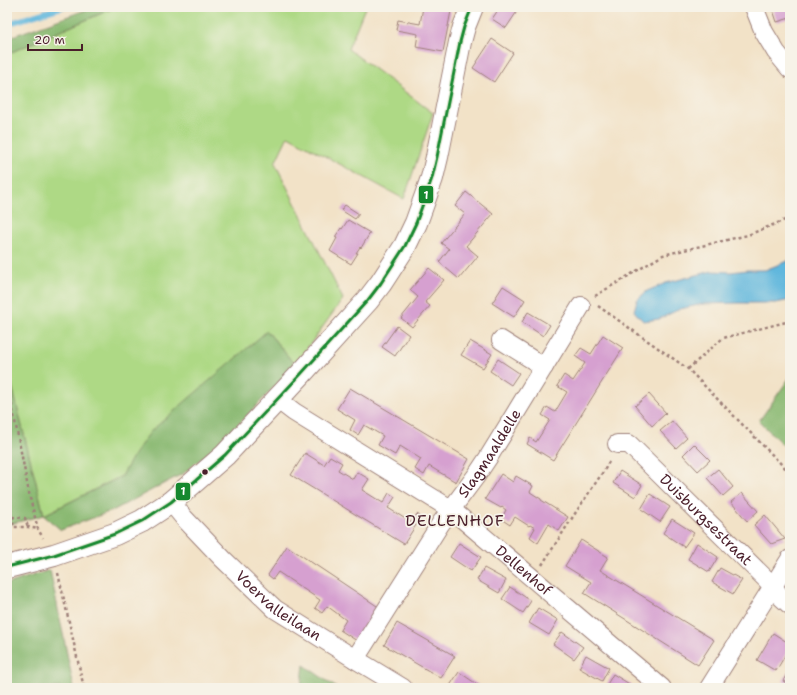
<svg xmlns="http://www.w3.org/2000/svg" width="797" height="695" font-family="'Shantell Sans',sans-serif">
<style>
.green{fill:#aed985;stroke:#7c7c58}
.forest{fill:#8ab972;stroke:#6a6c4e}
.water{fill:#60b7dd;stroke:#556b84}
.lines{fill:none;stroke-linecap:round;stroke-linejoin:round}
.stream{stroke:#60b7dd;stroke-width:5.5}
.building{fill:#d6a0d0}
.minor-casing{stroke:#9e8079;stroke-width:20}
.tertiary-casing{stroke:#9e8079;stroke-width:24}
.path{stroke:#9e8079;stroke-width:2.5;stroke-dasharray:3 3;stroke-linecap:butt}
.minor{stroke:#fff;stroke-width:18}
.tertiary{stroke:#fff;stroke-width:22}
.bus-1-casing{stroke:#f7f3e8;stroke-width:6}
.bus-1{stroke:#15882e;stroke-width:3}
.bus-dot{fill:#4a1f2b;stroke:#f7f3e8;stroke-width:1.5}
.labels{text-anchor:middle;stroke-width:3.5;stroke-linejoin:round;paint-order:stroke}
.street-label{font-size:15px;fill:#4a1f2b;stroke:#f7f3e8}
.neighbourhood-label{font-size:16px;letter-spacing:1px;fill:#4a1f2b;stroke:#f7f3e8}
.line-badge{stroke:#f7f3e8;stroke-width:1.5}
.badge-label{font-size:11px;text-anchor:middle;font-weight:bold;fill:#fff}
</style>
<rect width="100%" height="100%" fill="#f7f3e8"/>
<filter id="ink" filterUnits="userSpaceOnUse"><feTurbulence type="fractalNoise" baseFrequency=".025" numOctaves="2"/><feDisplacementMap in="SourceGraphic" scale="8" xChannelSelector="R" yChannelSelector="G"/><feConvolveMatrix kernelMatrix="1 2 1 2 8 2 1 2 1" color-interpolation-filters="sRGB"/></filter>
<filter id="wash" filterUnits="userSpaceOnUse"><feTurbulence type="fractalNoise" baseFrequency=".012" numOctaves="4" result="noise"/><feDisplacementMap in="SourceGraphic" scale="16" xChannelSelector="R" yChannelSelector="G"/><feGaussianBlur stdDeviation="0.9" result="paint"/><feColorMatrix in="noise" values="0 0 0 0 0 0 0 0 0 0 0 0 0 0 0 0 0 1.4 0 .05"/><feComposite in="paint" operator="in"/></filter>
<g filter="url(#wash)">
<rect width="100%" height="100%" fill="#f2e2c7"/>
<!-- green -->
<polygon class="green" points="116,7 367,7 364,10 348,49 433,113 404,199 288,136 275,163 343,299 295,365 267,331 136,453 122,476 44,515 7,366 7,54"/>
<!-- forest -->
<g class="forest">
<polygon points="94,7 116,7 7,54 7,38"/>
<polygon points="267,331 295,365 225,439 184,473 114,510 61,530 43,515 7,525 7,366 44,515 122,476 135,453 151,431"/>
<polygon points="790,377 790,452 759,421"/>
<polygon points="50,570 74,688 10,688 7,674 7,584"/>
<polygon points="304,665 337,688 301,688"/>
</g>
<!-- water -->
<polygon class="water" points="790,260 790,300 776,303 737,303 703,304 680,309 659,319 643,321 634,311 637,300 647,291 666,283 712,271 731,272 748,270 765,270"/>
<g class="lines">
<!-- stream -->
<polyline class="stream" points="7,24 62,7"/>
</g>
<g id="blocks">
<!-- building -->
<g class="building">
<polygon points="423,7 434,7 451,11 443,52 416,47 418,34 396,30 398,20 420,24"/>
<polygon points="500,7 520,7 506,28 492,19"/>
<polygon points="772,7 790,7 790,18 777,22"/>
<polygon points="492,39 513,53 494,82 473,68"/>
<polygon points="466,192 493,214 466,246 478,256 459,279 439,262 449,249 441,243 465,214 455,206"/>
<polygon points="345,205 359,214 355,219 341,210"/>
<polygon points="348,220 370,233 361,248 360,247 356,253 358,253 351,264 330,251 337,238 335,237 341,228 342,229"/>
<polygon points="429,268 444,280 425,302 430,306 412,327 401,318 418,297 410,290"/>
<polygon points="503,286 525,300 514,317 492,303"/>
<polygon points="528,312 550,325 543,336 522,322"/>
<polygon points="397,326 409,335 395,356 382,347"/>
<polygon points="603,335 623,348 553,460 527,444 530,438 536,442 550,420 542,415 547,407 555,412 567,392 557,386 564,375 573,381 585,363 575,356 581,348 591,354"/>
<polygon points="470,341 492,354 483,368 461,355"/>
<polygon points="498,359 519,373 511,385 490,371"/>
<polygon points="350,388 469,459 456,482 429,466 424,475 415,469 421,459 400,446 395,455 378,445 383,436 364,425 358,435 350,430 355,420 337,409"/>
<polygon points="649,394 666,413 652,426 635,406"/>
<polygon points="672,421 687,438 676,448 660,431"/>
<polygon points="694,444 710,460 698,471 683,455"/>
<polygon points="305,453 324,465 330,456 342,463 338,470 353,479 357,472 369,479 362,490 383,503 389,493 395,497 388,508 412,523 417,514 421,517 404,544 291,475"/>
<polygon points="718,469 733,487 723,496 707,478"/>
<polygon points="620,471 642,485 635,497 613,483"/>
<polygon points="501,474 513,482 516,476 533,486 530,492 541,499 541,500 568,517 559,531 549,524 538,543 530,537 535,528 530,525 529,526 515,517 510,525 501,519 506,510 502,507 501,508 485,499"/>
<polygon points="742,493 758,511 747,521 731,502"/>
<polygon points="650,494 670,507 660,522 641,509"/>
<polygon points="765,515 785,539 771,544 754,525"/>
<polygon points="672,519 694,533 684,547 663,533"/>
<polygon points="581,540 608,557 600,570 714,640 698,665 584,593 591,582 565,566"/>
<polygon points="459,543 481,557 471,571 450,557"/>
<polygon points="697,543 718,557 709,572 688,559"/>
<polygon points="287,546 380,608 357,641 340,630 346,620 327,606 322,613 315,608 320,600 278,572 273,579 268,575"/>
<polygon points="484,568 506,580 499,593 477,580"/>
<polygon points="720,568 742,580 733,594 712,582"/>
<polygon points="510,587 531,601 523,613 502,599"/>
<polygon points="538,608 558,620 549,635 529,623"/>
<polygon points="397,623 455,656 441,678 384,645"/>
<polygon points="562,632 583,647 574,659 553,644"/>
<polygon points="773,633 790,644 790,647 776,671 757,660"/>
<polygon points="586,655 609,668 602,681 579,668"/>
<polygon points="790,668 790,685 783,681"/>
<polygon points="459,672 481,687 480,688 451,688 449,687"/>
<polygon points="613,674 636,688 605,688"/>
</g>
</g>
</g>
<g filter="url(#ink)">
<use href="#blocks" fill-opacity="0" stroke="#9e8079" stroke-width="1"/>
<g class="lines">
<!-- minor casing -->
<g class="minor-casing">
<g id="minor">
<polyline points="754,7 764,32 776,52 790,69"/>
<polyline points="501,340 544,367"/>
<path id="s1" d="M 277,399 L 294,412 L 452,510 L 662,688"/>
<path id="s2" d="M 617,444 L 629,444 L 773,586 L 779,595 L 790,605"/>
<path id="s3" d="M 171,502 L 184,518 L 223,559 L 275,609 L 355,659 L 403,688"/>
<path id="s4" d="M 355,659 L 441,523 L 476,476 L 488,458 L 581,306"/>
<polyline points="709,688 790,559"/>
</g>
</g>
<!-- tertiary casing -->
<g class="tertiary-casing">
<polyline id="tertiary" points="7,567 54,555 115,534 142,521 171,502 225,455 301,374 368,300 381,283 405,246 416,223 425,198 432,178 437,157 460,42 464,27 472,7"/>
</g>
<!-- path -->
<g class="path">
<polyline points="595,296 663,255 748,235 790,218"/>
<polyline points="598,306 688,369 790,473"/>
<polyline points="688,369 723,338 790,321"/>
<polyline points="7,380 30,498 38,529 43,538"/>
<polyline points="7,512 12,517 14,527 28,527 38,529"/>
<polyline points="12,517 25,518 28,527"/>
<polyline points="542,565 576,512 605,469 610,460"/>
<polyline points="58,573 84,688"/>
</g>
<!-- minor -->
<use href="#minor" class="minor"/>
<!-- tertiary -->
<use href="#tertiary" class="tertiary"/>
<!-- bus-1 casing -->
<g class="bus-1-casing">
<polyline id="bus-1" points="7,567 54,555 115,534 142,521 171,502 225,455 301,374 368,300 381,283 405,246 416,223 425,198 432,178 437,157 460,42 464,27 472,7"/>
</g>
<!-- bus-1 -->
<use href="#bus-1" class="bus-1"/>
</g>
</g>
<!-- markers -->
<circle class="bus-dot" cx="205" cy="472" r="3.5"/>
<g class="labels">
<!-- street labels -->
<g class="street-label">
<text dy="5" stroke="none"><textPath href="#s4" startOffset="246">Slagmaaldelle</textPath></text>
<text dy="5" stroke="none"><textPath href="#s2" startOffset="120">Duisburgsestraat</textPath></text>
<text dy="5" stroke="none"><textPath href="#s1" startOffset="301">Dellenhof</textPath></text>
<text dy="5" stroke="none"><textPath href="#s3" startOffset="150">Voervalleilaan</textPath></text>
</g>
<!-- neighbourhood labels -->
<g class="neighbourhood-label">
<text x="455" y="526">DELLENHOF</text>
</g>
</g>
<g class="line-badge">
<rect x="418" y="185" width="16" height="19" rx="4" fill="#15882e"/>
<rect x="175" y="482" width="16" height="19" rx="4" fill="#15882e"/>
</g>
<g class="badge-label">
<text x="426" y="199">1</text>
<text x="183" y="495">1</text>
</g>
<!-- margin -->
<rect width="797" height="695" fill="none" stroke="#f7f3e8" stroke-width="24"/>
<!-- scale -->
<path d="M28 44v6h54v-6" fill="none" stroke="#4a1f2b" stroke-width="2"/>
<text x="34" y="44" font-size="12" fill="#4a1f2b" stroke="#f7f3e8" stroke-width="3" paint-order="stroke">20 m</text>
</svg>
